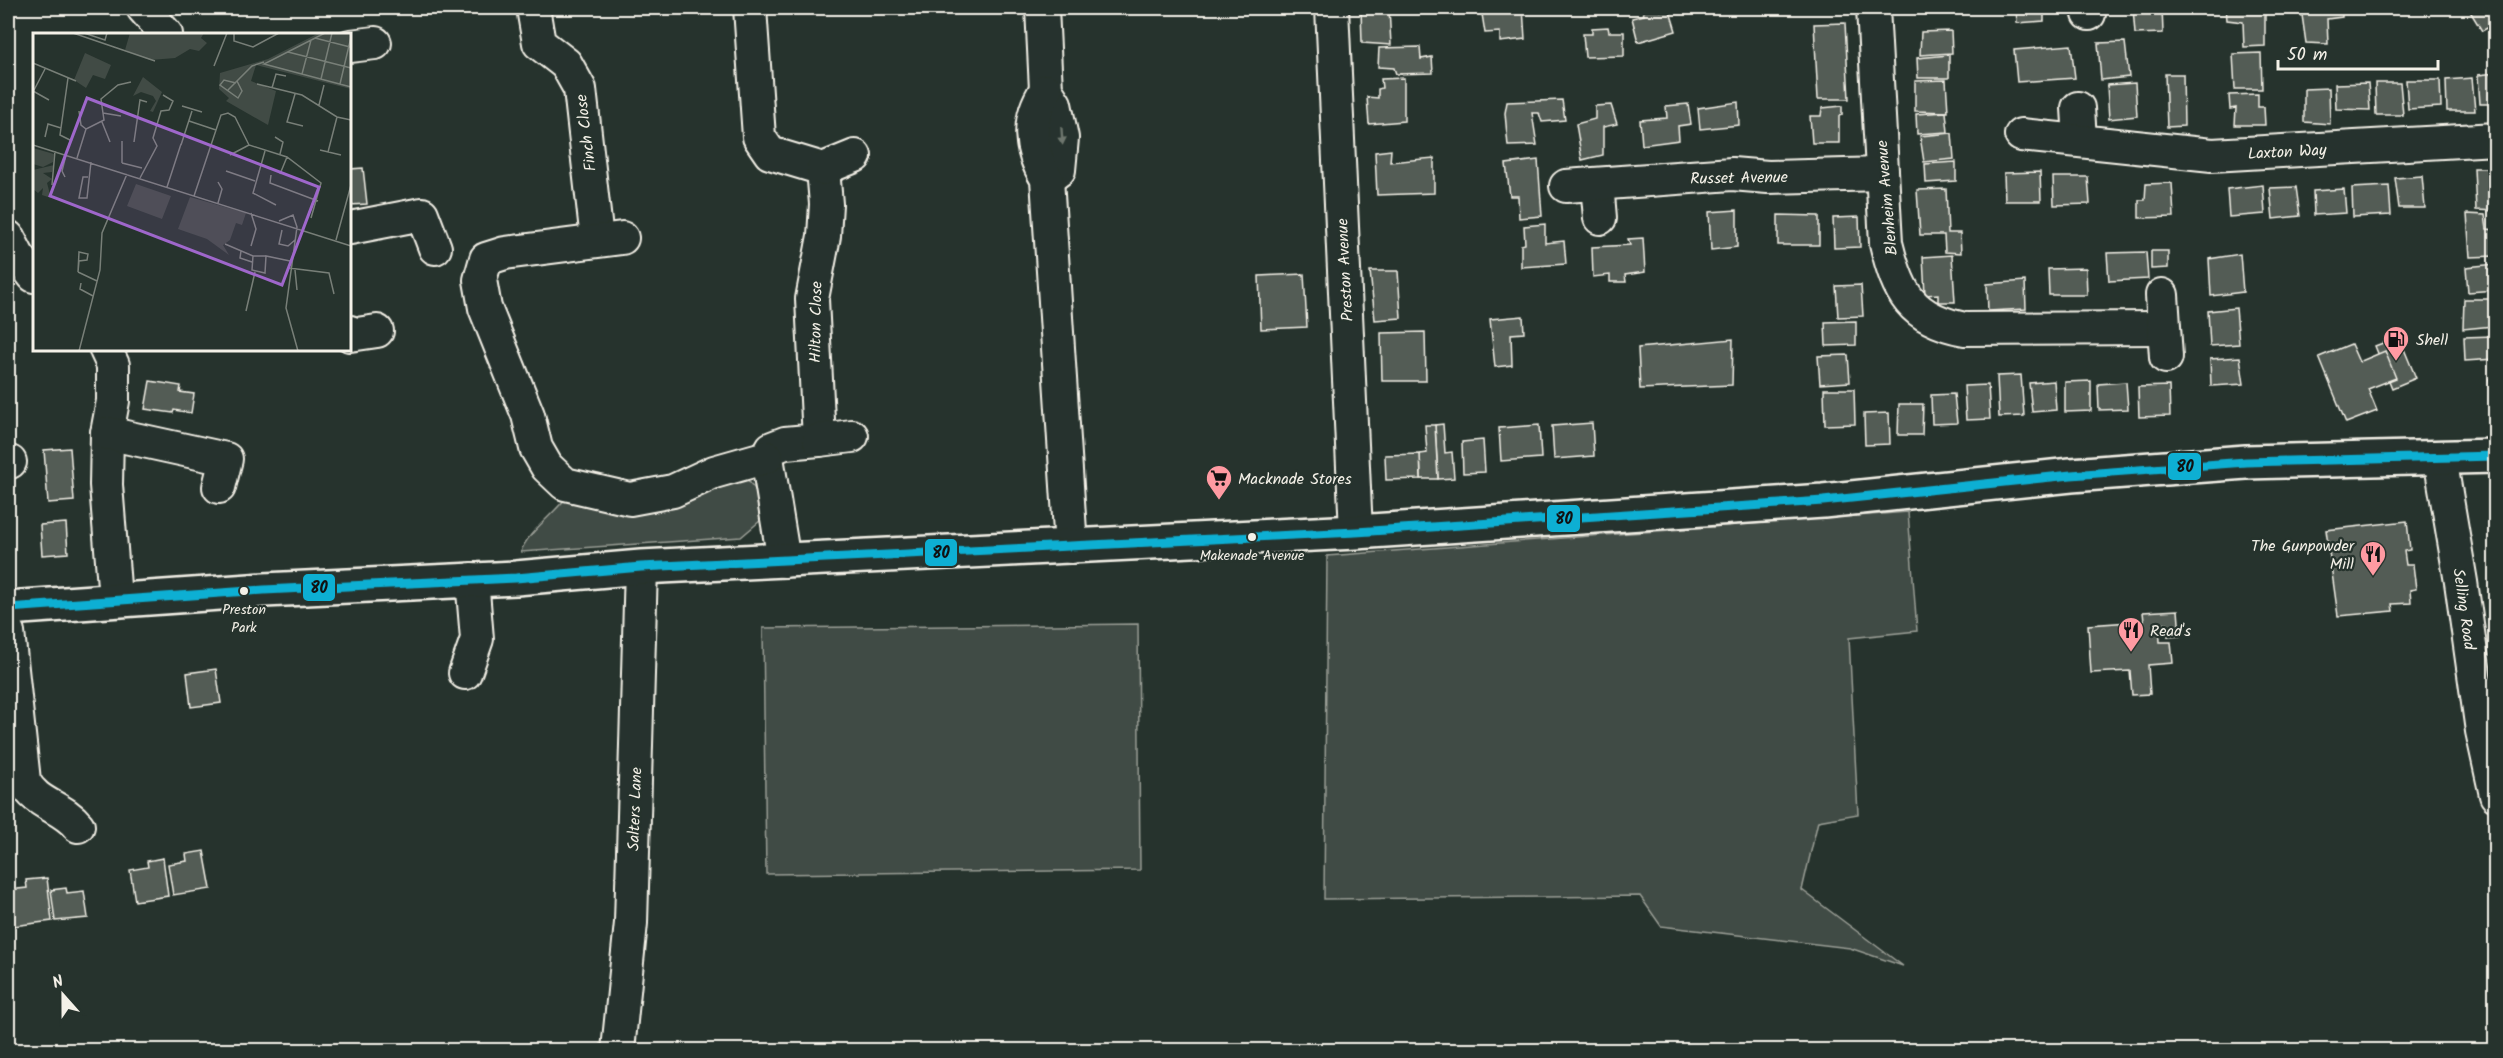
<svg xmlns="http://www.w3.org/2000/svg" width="2503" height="1058" font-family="Kalam,sans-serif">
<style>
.green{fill:#414b45;stroke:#9a9e96;stroke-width:1.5}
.building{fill:#525c55;stroke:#f4f1e8;stroke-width:1.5}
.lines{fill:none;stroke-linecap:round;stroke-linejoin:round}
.minor-casing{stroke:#f4f1e8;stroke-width:36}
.major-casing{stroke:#f4f1e8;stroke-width:38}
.minor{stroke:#26332d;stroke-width:32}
.major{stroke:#26332d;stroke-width:33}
.bus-1-casing{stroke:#26332d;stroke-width:14}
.bus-1{stroke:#0dafd3;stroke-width:9}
.oneway{fill:#6e766e}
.bus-dot{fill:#f4f1e8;stroke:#26332d;stroke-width:2}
.labels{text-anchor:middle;stroke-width:4.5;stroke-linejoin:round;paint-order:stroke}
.bus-label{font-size:14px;fill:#f4f1e8;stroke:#26332d}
.street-label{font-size:16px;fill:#f4f1e8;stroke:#26332d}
.poi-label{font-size:16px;fill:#f4f1e8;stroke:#26332d;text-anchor:start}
.inset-road{fill:none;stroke:#787f78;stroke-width:1.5}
.view{fill:#9f67cb;fill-opacity:0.15;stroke:#9f67cb;stroke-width:3}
.inset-edge{fill:none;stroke:#f4f1e8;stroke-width:3}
.line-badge{stroke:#26332d;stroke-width:2}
.pale-badge-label{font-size:16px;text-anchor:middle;font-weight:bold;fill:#111}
</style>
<rect width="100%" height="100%" fill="#26332d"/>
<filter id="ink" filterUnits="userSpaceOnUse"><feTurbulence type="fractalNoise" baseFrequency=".0167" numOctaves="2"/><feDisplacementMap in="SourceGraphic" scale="12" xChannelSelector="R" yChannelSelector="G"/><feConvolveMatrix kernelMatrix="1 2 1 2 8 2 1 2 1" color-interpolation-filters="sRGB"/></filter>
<g filter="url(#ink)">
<!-- green -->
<g class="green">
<path d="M 746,478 L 759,494 L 761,520 L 741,537 L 521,552 C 526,533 556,513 570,493 L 720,484 Z"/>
<polygon points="1908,512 1917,631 1849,638 1858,814 1818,821 1802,890 1903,966 1850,948 1661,926 1640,896 1324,899 1327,556"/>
<polygon points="1138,624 1140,870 766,874 763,628"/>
</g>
<!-- building -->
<g class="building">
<polygon points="1361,8 1389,8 1391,45 1362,43"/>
<polygon points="1488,8 1523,8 1525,39 1500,42 1500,32 1485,33 1482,14 1489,14"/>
<polygon points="1651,8 1659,8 1660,11 1669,8 1676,31 1638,42 1632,18 1644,15 1643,11"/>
<polygon points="2016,8 2044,8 2044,21 2017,23"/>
<polygon points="2133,8 2162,8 2163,33 2135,34"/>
<polygon points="2226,8 2265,8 2265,46 2244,47 2243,22 2227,20"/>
<polygon points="2301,8 2342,8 2342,17 2327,19 2328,44 2306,43"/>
<polygon points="2468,8 2496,8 2496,23 2482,31"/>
<polygon points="1845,23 1849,99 1818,99 1814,24"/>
<polygon points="1608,27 1609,32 1624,32 1624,56 1585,57 1583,34 1592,34 1592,28"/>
<polygon points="1951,31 1952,53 1920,55 1921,32"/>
<polygon points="2125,42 2129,77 2101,80 2098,43"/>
<polygon points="2071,45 2075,78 2017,82 2014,50"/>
<polygon points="1420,47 1421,59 1432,57 1433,73 1396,74 1394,68 1378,67 1379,48"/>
<polygon points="2261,53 2262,89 2235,89 2233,54"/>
<polygon points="1949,55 1949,78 1918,78 1917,58"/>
<polygon points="2496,73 2496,104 2480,104 2478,75"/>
<polygon points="2165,74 2183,74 2184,126 2167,127"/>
<polygon points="1404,78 1404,121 1369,124 1367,97 1378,98 1378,89 1382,88 1381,79"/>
<polygon points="2472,78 2475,111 2447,111 2446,80"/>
<polygon points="1946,80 1948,112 1915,111 1915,81"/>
<polygon points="2406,80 2440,80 2441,107 2408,109"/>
<polygon points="2135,83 2137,116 2109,119 2107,85"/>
<polygon points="2368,83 2370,110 2336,109 2335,84"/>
<polygon points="2375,83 2400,83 2403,115 2376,115"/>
<polygon points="2329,88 2330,124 2304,122 2304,89"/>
<polygon points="2258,94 2258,107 2264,107 2265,125 2235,125 2236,108 2230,109 2229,95"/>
<polygon points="1562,100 1565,120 1542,122 1539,113 1532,113 1537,145 1508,146 1505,113 1507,102"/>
<polygon points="1738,102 1739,125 1700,129 1698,108"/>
<polygon points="1688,104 1691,124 1678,126 1679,140 1642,145 1640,120 1667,118 1666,106"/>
<polygon points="1611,105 1617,124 1603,127 1603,155 1582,160 1576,124 1595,119 1595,106"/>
<polygon points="1842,106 1842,115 1839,116 1839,143 1812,143 1810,116 1821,116 1822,108"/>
<polygon points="1946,112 1948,132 1917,134 1916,114"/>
<polygon points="1952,133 1954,159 1924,162 1920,136"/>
<polygon points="1391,150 1390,162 1434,158 1434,193 1377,195 1375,152"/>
<polygon points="1538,160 1542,216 1519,218 1518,196 1510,196 1506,164"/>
<polygon points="1956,162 1956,181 1926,183 1925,164"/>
<polygon points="363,168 367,204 350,205 350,169"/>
<polygon points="2474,168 2496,168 2496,211 2476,210"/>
<polygon points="2040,172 2041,201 2005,201 2004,173"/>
<polygon points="2422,176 2425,208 2399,208 2395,178"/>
<polygon points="2053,177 2088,177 2090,204 2054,205"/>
<polygon points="2172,183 2174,217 2139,218 2139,200 2145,200 2146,184"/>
<polygon points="2263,185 2265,214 2229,217 2227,189"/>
<polygon points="2389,186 2391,215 2353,217 2352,188"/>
<polygon points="2296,187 2300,216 2273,219 2270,188"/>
<polygon points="1946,189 1948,233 1960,233 1961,253 1945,252 1944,235 1920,235 1917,190"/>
<polygon points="2344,189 2346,213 2314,215 2313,191"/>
<polygon points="1737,210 1737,247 1711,250 1709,212"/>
<polygon points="2467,214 2485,215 2487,229 2496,230 2496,256 2470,257"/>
<polygon points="1778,215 1819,216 1819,245 1778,245"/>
<polygon points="1859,217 1860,247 1834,248 1833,218"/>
<polygon points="1545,224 1545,243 1564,241 1566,264 1521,267 1521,245 1525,244 1524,226"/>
<polygon points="1643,238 1645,272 1625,275 1626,282 1610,282 1610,275 1593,277 1592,247 1630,245 1628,239"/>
<polygon points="2151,251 2168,251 2168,268 2151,269"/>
<polygon points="2146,252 2148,279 2109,281 2107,253"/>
<polygon points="2240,254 2243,292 2211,296 2209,259"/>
<polygon points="1952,255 1955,302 1938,302 1938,294 1925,295 1923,257"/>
<polygon points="2496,264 2496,290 2468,292 2466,267"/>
<polygon points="2086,268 2087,295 2049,295 2048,269"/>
<polygon points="1370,271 1398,271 1401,318 1375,320"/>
<polygon points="1304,274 1307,327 1261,329 1259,276"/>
<polygon points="2025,281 2026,309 1988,311 1987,284"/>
<polygon points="1861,285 1863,316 1838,317 1836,286"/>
<polygon points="2464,299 2493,299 2493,326 2463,329"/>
<polygon points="2236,308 2239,344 2210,346 2208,311"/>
<polygon points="1523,316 1524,333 1511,334 1512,365 1495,367 1490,319"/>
<polygon points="1856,321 1856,345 1826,346 1825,322"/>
<polygon points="1425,332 1426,381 1382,381 1381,333"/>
<polygon points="2494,336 2495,359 2465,361 2464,337"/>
<polygon points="2399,337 2416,378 2392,388 2375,346"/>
<polygon points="1733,339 1732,385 1640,389 1638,348"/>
<polygon points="2351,344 2359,362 2385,351 2396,378 2368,389 2377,411 2346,423 2319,357"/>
<polygon points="1848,355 1850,382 1820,384 1818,356"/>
<polygon points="2240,357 2244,384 2211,386 2210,359"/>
<polygon points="2021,375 2024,416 1999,417 1997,376"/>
<polygon points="2496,378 2496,398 2492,399 2489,379"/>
<polygon points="150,381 181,386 180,392 194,394 191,413 174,410 173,413 145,409"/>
<polygon points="2054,381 2056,410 2032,412 2029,383"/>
<polygon points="2091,381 2091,411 2065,412 2065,382"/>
<polygon points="2126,382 2128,409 2099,410 2098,384"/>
<polygon points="1988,385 1990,419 1966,420 1964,386"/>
<polygon points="2169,386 2170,416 2139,417 2138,387"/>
<polygon points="1824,389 1854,389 1855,424 1825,425"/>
<polygon points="1954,394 1957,423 1932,424 1931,395"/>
<polygon points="1899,404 1923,404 1922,435 1898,435"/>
<polygon points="1889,413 1890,444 1865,445 1864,414"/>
<polygon points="1592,423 1594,456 1554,459 1552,426"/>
<polygon points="1443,424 1445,453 1452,452 1454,478 1438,479 1435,425"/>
<polygon points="1425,425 1435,425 1438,479 1421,479 1420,454 1427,453"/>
<polygon points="1539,425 1541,458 1501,461 1499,428"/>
<polygon points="1483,440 1485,472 1463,473 1462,442"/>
<polygon points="70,448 74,501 48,503 44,450"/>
<polygon points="1420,454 1421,479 1386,480 1385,455"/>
<polygon points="2407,521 2410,550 2404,551 2406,565 2413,565 2416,589 2410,590 2411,603 2392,604 2393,611 2338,616 2326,530"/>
<polygon points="66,523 68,553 42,555 40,525"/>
<polygon points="2178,610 2180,636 2168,637 2167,624 2159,624 2160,642 2171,642 2173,663 2148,665 2150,694 2132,695 2130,671 2091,673 2088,625 2144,621 2143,612"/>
<polygon points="216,669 221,703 191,707 187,673"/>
<polygon points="204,851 211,889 173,895 168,864 187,861 186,854"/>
<polygon points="163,858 168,896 135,901 130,870 148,867 147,861"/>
<polygon points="47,878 52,921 13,926 9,890 27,888 26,880"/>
<polygon points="66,888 67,893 84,891 88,918 55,921 51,890"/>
</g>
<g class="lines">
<!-- minor casing -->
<g class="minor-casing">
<g id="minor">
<polyline points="143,8 166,34"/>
<polyline points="533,8 539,43 566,64 580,89 597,240"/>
<polyline points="750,8 759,137 770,153 823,169 826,204 824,236 812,299 819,440 785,443 772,448 767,457 784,561"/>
<polyline points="1042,8 1046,90 1055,104 1062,138 1059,170 1047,179"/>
<polyline points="1332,8 1356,532"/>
<path d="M 1873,8 L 1886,243 C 1898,293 1911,319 1965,329 L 2163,328"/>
<polyline points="2089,14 2089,8"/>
<polyline points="350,46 375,43"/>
<path d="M 1046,90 C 1026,120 1029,150 1047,179 L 1071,547"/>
<polyline points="2078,108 2080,140"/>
<polyline points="2021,135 2212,155 2496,139"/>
<polyline points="823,169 855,156"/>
<polyline points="1597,184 1600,218"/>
<polyline points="1566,186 1732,174 1768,177 1882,174"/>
<polyline points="350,228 422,214 435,248"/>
<polyline points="8,237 18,256 34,276"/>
<polyline points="622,238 505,253 486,259 480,280 485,308 528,415 536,448 547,467 565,484 630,499 673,491 714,472 767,457"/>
<polyline points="2162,295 2166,357"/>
<polyline points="350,332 350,335 377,331"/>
<polyline points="106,350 113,365 113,401 107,433 106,485 115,599"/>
<polyline points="107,433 226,459 219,487"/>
<polyline points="819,440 852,436"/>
<polyline points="2440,458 2461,582 2482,731 2496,795"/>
<polyline points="8,463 10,462"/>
<path d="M 8,632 L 24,781 C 36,805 62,806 78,826"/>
<polyline points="465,673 477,639 472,579"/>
<polyline points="618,1050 631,923 641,567"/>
</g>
</g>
<!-- major casing -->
<g class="major-casing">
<polyline id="major" points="8,608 264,590 516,578 641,567 1356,532 1823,501 2071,475 2246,462 2496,456"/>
</g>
<!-- minor -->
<use href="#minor" class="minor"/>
<!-- major -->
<use href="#major" class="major"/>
<!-- bus-1 casing -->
<g class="bus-1-casing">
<polyline id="bus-1" points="8,608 264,590 516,578 641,567 1356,532 1823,501 2071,475 2246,462 2496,456"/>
</g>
<!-- bus-1 -->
<use href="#bus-1" class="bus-1"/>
</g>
<!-- one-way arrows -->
<defs><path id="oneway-solid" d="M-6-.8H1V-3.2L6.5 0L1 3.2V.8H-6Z" transform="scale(1.5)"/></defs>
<use class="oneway" href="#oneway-solid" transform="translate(1062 136) rotate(86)"/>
</g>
<!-- icons -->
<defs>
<g id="fuel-pin" transform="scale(1.35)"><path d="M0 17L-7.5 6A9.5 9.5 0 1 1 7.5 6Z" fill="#ff9aa2" stroke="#26332d"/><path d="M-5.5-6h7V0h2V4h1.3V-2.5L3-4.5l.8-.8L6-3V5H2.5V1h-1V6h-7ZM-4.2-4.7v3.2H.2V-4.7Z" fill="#111"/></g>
<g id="supermarket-pin" transform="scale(1.35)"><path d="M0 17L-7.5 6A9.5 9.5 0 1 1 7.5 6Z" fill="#ff9aa2" stroke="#26332d"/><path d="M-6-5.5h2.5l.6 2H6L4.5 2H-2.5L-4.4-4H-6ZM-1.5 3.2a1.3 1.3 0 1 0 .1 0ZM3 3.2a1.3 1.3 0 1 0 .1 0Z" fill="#111"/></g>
<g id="restaurant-pin" transform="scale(1.35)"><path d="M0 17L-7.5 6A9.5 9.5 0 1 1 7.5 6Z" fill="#ff9aa2" stroke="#26332d"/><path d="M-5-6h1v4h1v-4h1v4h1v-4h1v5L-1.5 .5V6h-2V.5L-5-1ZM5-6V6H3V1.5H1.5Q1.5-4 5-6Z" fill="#111"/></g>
</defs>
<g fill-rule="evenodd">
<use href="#fuel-pin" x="2396" y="339"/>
<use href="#supermarket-pin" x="1219" y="478"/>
<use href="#restaurant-pin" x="2373" y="554"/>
<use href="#restaurant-pin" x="2131" y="630"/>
</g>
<!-- markers -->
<g class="bus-dot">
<circle cx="1252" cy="537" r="5"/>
<circle cx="244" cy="591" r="5"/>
</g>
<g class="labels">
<!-- bus labels -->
<g class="bus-label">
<text x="1252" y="560">Makenade Avenue</text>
<text x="244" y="614">Preston<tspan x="244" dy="18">Park</tspan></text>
</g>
<!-- street labels -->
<g class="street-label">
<text transform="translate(585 133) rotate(-97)" y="6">Finch Close</text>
<text transform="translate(2287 151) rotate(-3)" y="6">Laxton Way</text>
<text transform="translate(1739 177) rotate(-1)" y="6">Russet Avenue</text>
<text transform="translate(1886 198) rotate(-95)" y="6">Blenheim Avenue</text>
<text transform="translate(1344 270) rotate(-93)" y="6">Preston Avenue</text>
<text transform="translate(815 322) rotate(-89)" y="6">Hilton Close</text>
<text transform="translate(2465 609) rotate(82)" y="6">Selling Road</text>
<text transform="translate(634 809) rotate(-88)" y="6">Salters Lane</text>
</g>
<!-- poi labels -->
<g class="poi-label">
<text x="2416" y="345">Shell</text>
<text x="1238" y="484">Macknade Stores</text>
<text x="2354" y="551" text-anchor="end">The Gunpowder<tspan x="2354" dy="18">Mill</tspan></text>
<text x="2150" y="636">Read's</text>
</g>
</g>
<!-- overview -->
<g transform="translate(33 33)">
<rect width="318" height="318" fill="#26332d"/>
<path d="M 97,0 L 171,0 L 168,5 L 174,10 L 166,18 L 157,16 L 142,25 L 117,27 L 92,17 ZM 286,0 L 318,0 L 318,56 L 223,32 L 218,48 L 243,58 L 235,92 L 193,68 L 196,65 L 186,56 L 187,40 L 235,26 ZM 52,20 L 78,32 L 72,46 L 60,42 L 53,55 L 41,47 ZM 110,44 L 129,59 L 120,79 L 117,78 L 123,68 L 120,63 L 108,59 L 100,63 ZM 0,115 L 21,121 L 20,129 L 10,134 L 0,131 ZM 21,132 L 19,139 L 10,140 L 19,146 L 14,150 L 18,165 L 9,162 L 10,155 L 5,160 L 0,156 L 0,137 ZM 103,151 L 138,163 L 129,186 L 94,173 ZM 157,164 L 213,180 L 209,192 L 203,190 L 197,207 L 190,212 L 196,222 L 174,206 L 145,196 Z" fill="#414b45"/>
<path class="inset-road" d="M 40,0 L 122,28M 51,0 L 72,7 L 74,0M 201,0 L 201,8 L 220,14 L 246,0M 292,0 L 231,31 L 318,54M 282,5 L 317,14M 255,19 L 318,35M 0,30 L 43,48M 181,33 L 194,0M 269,41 L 278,7M 35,45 L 27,102 L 39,108M 288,46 L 299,0M 203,50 L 191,47 L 187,52 L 205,65 L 209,58 L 204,48M 224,51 L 269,62 L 304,84 L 318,87M 307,51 L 318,4M 239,55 L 243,41 L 253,43M 195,57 L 219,33 L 231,29M 0,58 L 16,67M 0,59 L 12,36M 262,61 L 254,89 L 270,93M 286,72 L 291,52M 149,73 L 169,79M 46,78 L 48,92 L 53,96M 70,80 L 88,83M 156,88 L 183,97M 69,89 L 77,109M 12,104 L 15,91 L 28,95M 242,104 L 250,109 L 247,121M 89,108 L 89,130M 101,109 L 107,67 L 114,69M 0,112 L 318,213M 148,112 L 159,78M 287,117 L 308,122M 232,118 L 220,160 L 243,172M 295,119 L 304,84M 197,122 L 216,112M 44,125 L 53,96 L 71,87 L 68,66 L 85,52 L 98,49M 89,130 L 109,135M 193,138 L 222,148M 247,141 L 254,124M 238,142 L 237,150 L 285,168M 32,144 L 29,138 L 33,122M 55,144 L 50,144 L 46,165 L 54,165 L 58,129M 107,145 L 124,113 L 120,105 L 128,78 L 136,77 L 140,68 L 130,62M 185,149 L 189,156 L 185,170M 19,152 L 22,118M 134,154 L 148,111M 161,163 L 188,82 L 195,80 L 202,84 L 216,112 L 254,124 L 288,150 L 278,185M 218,180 L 223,196 L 218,213M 246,188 L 260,182 L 264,194 L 253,275 L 265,318M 249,197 L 246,211 L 255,213 L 262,207M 303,207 L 318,152M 192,211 L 220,223M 208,218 L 207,225 L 219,229M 46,219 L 55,221 L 54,227 L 46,228 L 45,239 ZM 233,223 L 220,223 L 219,237 L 232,240 L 233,223 L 257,228M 256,235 L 296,240 L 301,261M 262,237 L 264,257M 45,239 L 64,248M 48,250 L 47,256 L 60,263M 213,278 L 222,239M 46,318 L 67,237 L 69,200 L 94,141"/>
<path class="view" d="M 54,65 L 286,154 L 249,252 L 17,163 Z"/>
<rect width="318" height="318" class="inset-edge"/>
</g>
<g class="line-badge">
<rect x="2167" y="452" width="35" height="29" rx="6" fill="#0dafd3"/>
<rect x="1546" y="504" width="35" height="29" rx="6" fill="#0dafd3"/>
<rect x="924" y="538" width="34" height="29" rx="6" fill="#0dafd3"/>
<rect x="302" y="573" width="34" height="29" rx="6" fill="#0dafd3"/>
</g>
<g class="pale-badge-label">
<text x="2185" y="472">80</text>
<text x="1564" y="524">80</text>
<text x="941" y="558">80</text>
<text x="319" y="593">80</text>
</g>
<!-- margin -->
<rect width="2503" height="1058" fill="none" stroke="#26332d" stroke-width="30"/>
<rect x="15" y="15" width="2473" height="1028" fill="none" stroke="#f4f1e8" stroke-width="2" filter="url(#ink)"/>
<!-- north arrow -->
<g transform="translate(63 995) rotate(339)" stroke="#26332d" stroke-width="4.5" paint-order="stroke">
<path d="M0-4.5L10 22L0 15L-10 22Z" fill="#f4f1e8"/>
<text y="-9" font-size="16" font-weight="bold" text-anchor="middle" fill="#f4f1e8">N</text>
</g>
<!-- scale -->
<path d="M2278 60v9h160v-9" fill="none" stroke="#f4f1e8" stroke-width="3"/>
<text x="2287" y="60" font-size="18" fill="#f4f1e8" stroke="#26332d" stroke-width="4.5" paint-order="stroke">50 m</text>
</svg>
